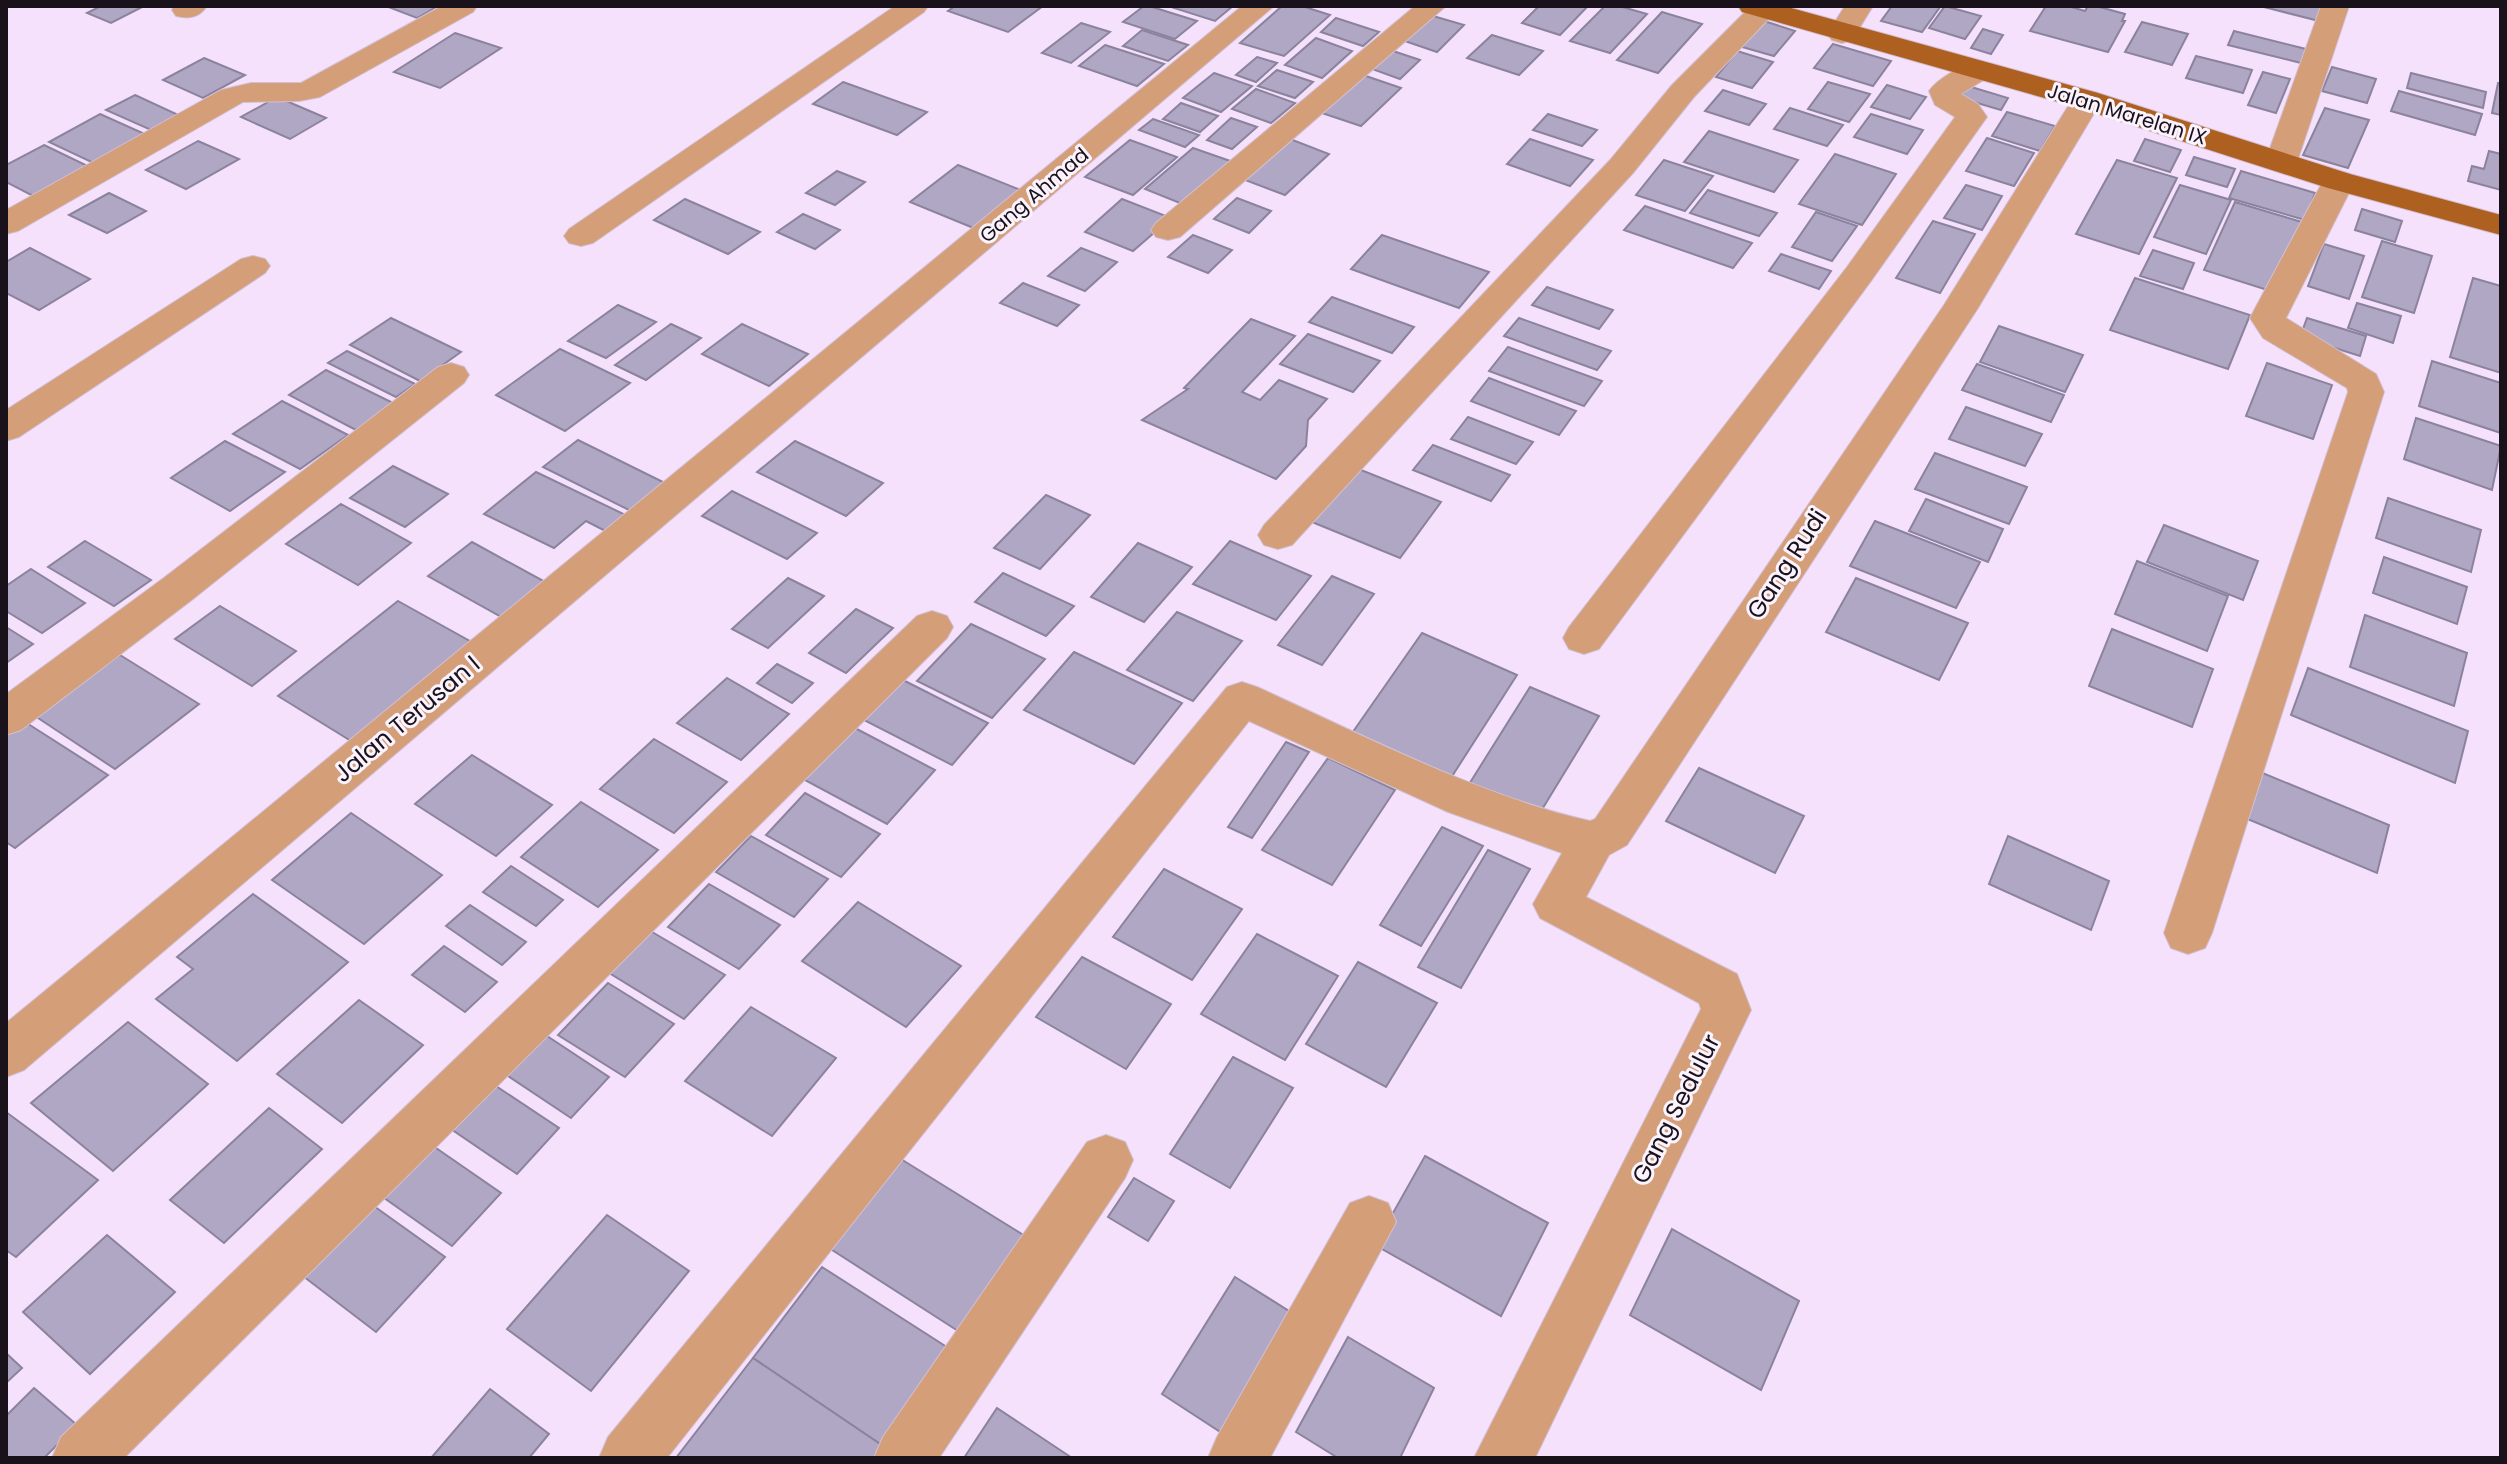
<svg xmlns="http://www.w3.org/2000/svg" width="2507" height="1464" font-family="Poppins,sans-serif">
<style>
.building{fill:#afa7c3;stroke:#8b839e;stroke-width:2}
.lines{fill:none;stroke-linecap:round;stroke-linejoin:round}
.minor-casing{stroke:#d2c0d7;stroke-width:2}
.major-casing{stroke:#d2c0d7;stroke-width:2}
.minor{fill:#d49e79;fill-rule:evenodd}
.major{fill:#ae6021;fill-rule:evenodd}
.labels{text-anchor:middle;stroke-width:6;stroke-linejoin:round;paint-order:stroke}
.far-street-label{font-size:20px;fill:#19121b;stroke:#fbf3fd}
.street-label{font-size:24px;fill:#19121b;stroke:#fbf3fd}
</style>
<rect width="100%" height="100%" fill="#f5e1fb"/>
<!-- building -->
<g class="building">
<polygon points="101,6 144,6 111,23 87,13"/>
<polygon points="386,6 438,6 417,18"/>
<polygon points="955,6 1043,6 1008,32 948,11"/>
<polygon points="1144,6 1149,6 1197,21 1175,39 1123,22"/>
<polygon points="1177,6 1233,6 1215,21 1174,8"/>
<polygon points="1282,6 1302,6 1330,15 1284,56 1240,43"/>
<polygon points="1539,6 1588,6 1560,35 1522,23"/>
<polygon points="1605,6 1619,6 1647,14 1610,53 1570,41"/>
<polygon points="1892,6 1938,6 1940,7 1922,32 1881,21"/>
<polygon points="1945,6 1981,16 1965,39 1929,28"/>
<polygon points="2046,6 2068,6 2085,11 2088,6 2096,6 2125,14 2122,21 2125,21 2108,52 2030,31"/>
<polygon points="2260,6 2324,6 2319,21"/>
<polygon points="1662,12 1702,24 1658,73 1617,60"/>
<polygon points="1433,16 1464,25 1437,52 1405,41"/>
<polygon points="1336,18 1379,32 1363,46 1321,32"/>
<polygon points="1764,21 1795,31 1774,56 1742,47"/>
<polygon points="2142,22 2188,34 2172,65 2125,52"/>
<polygon points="1081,23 1110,32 1071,63 1042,53"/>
<polygon points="1983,29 2003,35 1991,54 1971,48"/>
<polygon points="1142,30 1188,45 1168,61 1123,46"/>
<polygon points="2234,31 2306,49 2301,63 2228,45"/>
<polygon points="455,33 501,48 440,88 394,72"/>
<polygon points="1492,35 1543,51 1519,75 1467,58"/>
<polygon points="1316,38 1352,51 1322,78 1285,65"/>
<polygon points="1833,44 1891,61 1873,86 1814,68"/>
<polygon points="1105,45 1164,64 1137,86 1079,66"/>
<polygon points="1393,51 1420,60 1400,79 1372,69"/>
<polygon points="1737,51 1773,62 1752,88 1716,77"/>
<polygon points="2196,56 2252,70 2243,93 2186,78"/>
<polygon points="1257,57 1277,63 1256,82 1236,75"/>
<polygon points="204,58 245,75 203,98 163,80"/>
<polygon points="2332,67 2376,79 2367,103 2322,91"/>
<polygon points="1277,70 1313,82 1295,98 1258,86"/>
<polygon points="2263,72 2290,79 2276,113 2248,105"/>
<polygon points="1214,73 1252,86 1221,112 1183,98"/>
<polygon points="2411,73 2486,92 2483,108 2407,88"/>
<polygon points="1363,75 1401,88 1361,126 1322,113"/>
<polygon points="843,82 927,112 897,135 813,104"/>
<polygon points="1828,82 1870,94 1849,122 1808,109"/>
<polygon points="2498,83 2501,84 2501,115 2492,113"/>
<polygon points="1887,85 1926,97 1910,119 1871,107"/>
<polygon points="1968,86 2008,98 2001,110 1960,98"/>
<polygon points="1256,89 1295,103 1271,123 1232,109"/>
<polygon points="1723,90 1766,104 1749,125 1705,111"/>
<polygon points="2399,91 2482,114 2475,135 2391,111"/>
<polygon points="135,95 187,119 160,134 106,110"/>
<polygon points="277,97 326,118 290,139 241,117"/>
<polygon points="1181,103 1218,116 1200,132 1163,119"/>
<polygon points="1790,108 1843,125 1827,146 1774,129"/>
<polygon points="2325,108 2369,120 2348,168 2303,155"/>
<polygon points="2007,112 2055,126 2040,151 1992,136"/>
<polygon points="100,114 156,139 104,168 49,142"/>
<polygon points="1548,114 1597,130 1582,146 1533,130"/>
<polygon points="1871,114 1923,130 1907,154 1854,137"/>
<polygon points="1231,118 1257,127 1232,149 1207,140"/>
<polygon points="1153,119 1199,135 1185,147 1139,130"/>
<polygon points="1709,131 1798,160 1774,192 1684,162"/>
<polygon points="1987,138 2034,153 2014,186 1966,171"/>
<polygon points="1290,139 1329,154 1285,195 1245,180"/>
<polygon points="1530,139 1593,160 1570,186 1507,164"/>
<polygon points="2145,139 2181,150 2170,172 2134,161"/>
<polygon points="1130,140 1177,157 1133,195 1085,177"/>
<polygon points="198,141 239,159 186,189 146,170"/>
<polygon points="44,145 98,171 43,201 6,182 6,165"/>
<polygon points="1193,148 1233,162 1185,205 1145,189"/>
<polygon points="2489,151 2501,154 2501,190 2468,181 2472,166 2484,169"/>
<polygon points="1835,154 1896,174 1862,225 1799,204"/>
<polygon points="2194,157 2235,169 2227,187 2186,175"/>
<polygon points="1664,160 1713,176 1685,211 1636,195"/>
<polygon points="2117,160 2177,178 2139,254 2076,234"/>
<polygon points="958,165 1023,191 976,229 910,202"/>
<polygon points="837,171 865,182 835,205 806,193"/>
<polygon points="2241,171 2315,193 2305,220 2229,198"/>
<polygon points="1966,185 2002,196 1982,230 1944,218"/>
<polygon points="2180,185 2231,200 2206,254 2154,237"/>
<polygon points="1708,190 1777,213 1759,236 1690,213"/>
<polygon points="109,193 146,211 107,233 69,215"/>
<polygon points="1237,198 1271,211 1249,233 1214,219"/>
<polygon points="685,199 760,232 728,254 654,220"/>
<polygon points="1122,199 1171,218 1133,251 1085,232"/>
<polygon points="2235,202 2305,223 2277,293 2204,270"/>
<polygon points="1645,206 1752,243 1733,268 1624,230"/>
<polygon points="2362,209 2402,221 2395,242 2355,230"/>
<polygon points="1816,212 1857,226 1832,261 1792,247"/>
<polygon points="803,214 840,230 815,249 777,232"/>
<polygon points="1933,221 1975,234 1940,293 1896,278"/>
<polygon points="1193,235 1232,250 1208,273 1168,257"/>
<polygon points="1382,235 1489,272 1459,308 1351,269"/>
<polygon points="2382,241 2432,256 2414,313 2362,297"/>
<polygon points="2324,244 2364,256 2349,299 2308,286"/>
<polygon points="30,248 90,279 39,310 6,293 6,262"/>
<polygon points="1081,248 1117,262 1085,291 1048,276"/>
<polygon points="2153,250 2194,263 2183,289 2140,276"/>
<polygon points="1781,254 1831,271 1819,289 1769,271"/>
<polygon points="2135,278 2250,315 2228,369 2110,330"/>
<polygon points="2473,278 2501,286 2501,373 2450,357"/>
<polygon points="1023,283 1079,305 1057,326 1000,303"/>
<polygon points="1547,287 1613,310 1599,329 1532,305"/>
<polygon points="1332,297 1414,327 1392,353 1309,322"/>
<polygon points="2357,303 2401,316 2393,343 2348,328"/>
<polygon points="618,305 656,322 606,358 568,341"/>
<polygon points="391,318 461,352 420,381 350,345"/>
<polygon points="1519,318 1611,351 1597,370 1504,336"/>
<polygon points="2307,318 2366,336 2360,356 2300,337"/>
<polygon points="1251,319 1295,336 1242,392 1260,400 1279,380 1327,399 1308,420 1306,446 1276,479 1142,420 1188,389 1184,388"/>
<polygon points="671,324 701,338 646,380 615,365"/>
<polygon points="742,324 808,354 769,386 702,354"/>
<polygon points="1999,326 2083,355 2065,392 1980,362"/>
<polygon points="1308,334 1380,361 1353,392 1280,364"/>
<polygon points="1508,347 1602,381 1584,406 1489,371"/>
<polygon points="560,349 630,383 565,431 496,395"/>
<polygon points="347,351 415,384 396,397 328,363"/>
<polygon points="2432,361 2501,383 2501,433 2419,406"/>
<polygon points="2267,363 2332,385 2313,439 2246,416"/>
<polygon points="1977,364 2064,395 2051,422 1962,390"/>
<polygon points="326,370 393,403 356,430 289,395"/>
<polygon points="1489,378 1576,411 1559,435 1471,401"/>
<polygon points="282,401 348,435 300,469 233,434"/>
<polygon points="1966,407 2042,434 2025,466 1949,439"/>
<polygon points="1468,417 1533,442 1516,464 1451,439"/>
<polygon points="2416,418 2501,446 2492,490 2404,459"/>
<polygon points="578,440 669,485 635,513 543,467"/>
<polygon points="225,441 285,472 230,511 171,478"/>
<polygon points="795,441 883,483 846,516 757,472"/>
<polygon points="1433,445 1510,475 1491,501 1413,470"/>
<polygon points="1935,453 2027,487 2009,524 1915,489"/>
<polygon points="393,466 448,494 405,527 350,498"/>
<polygon points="1356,468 1441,502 1400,558 1312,522"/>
<polygon points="536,472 638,521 619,538 586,521 554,548 484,514"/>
<polygon points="732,491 817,533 787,559 702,516"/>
<polygon points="1046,495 1090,515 1040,569 994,548"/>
<polygon points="2388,498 2481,530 2471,572 2376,538"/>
<polygon points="1926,499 2003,529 1988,562 1909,531"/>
<polygon points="341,504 411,543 358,585 286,544"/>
<polygon points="1875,521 1980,562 1956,608 1850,566"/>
<polygon points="2164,525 2258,561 2243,600 2147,562"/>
<polygon points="85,541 151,580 114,606 48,567"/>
<polygon points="1230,541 1311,576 1276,620 1193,584"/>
<polygon points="472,542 547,583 505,619 428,576"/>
<polygon points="1138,543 1192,567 1144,622 1091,597"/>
<polygon points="2384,557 2467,587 2457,624 2373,593"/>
<polygon points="2137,561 2228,596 2207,651 2115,614"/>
<polygon points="31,569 85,603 42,633 6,611 6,586"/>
<polygon points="1003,573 1074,606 1046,636 975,602"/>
<polygon points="1332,576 1374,594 1322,665 1278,645"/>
<polygon points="788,578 824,596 768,648 732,629"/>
<polygon points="1856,578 1968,623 1939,680 1826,632"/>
<polygon points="398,601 475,644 356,744 278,696"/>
<polygon points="220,606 296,651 252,686 175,639"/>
<polygon points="856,609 893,628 846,673 809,653"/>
<polygon points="1177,612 1242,641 1193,701 1127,670"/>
<polygon points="2365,615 2467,653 2454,706 2350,667"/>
<polygon points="971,624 1045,659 992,718 917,681"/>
<polygon points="6,627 33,644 6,663"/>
<polygon points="2112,629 2213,669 2192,727 2089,686"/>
<polygon points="1422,633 1517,675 1449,781 1350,736"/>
<polygon points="1074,652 1182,703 1134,764 1024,710"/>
<polygon points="120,655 199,704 115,769 35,716"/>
<polygon points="777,664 813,683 792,703 757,683"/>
<polygon points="2308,668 2468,731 2455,783 2291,715"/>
<polygon points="727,678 789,714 741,760 677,723"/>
<polygon points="901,679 988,723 952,765 862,719"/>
<polygon points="1530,687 1599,716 1535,821 1466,789"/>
<polygon points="22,720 108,775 15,848 6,842 6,732"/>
<polygon points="853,727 935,770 887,824 803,779"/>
<polygon points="654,739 727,782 674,833 600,789"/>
<polygon points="1286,742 1309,752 1252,838 1228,827"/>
<polygon points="472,755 552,805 496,856 415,804"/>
<polygon points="1328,758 1395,790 1332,885 1262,850"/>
<polygon points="1699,768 1804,816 1775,873 1666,821"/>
<polygon points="2260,772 2389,825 2377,873 2245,818"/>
<polygon points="805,793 880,834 841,877 766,835"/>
<polygon points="581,802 658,850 598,907 521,857"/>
<polygon points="351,813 442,875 364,944 272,880"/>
<polygon points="1442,827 1483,846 1421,946 1380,925"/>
<polygon points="751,836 828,879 794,917 716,872"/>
<polygon points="2008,836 2109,881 2091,930 1989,884"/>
<polygon points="1488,850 1530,869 1461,988 1418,967"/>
<polygon points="511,866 563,900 536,926 483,892"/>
<polygon points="1164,869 1242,909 1192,980 1113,937"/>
<polygon points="709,884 780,925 739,969 668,927"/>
<polygon points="253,894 348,962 237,1061 156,999 193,969 177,957"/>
<polygon points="858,902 961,966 906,1027 802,961"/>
<polygon points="470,905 526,942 502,965 446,926"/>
<polygon points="647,929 725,975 684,1019 606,971"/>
<polygon points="1257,934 1338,976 1285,1060 1201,1014"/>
<polygon points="444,946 497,982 465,1012 412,975"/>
<polygon points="1082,957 1171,1004 1126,1069 1036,1017"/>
<polygon points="1358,962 1437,1003 1386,1087 1306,1044"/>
<polygon points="608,983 674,1024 625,1077 558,1035"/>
<polygon points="359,1000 423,1045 342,1123 277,1074"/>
<polygon points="751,1007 836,1058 772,1136 685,1081"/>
<polygon points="128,1022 208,1084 113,1171 31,1103"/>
<polygon points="535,1028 609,1077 571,1118 496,1068"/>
<polygon points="1233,1057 1293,1088 1230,1188 1170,1154"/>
<polygon points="493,1084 559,1128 517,1174 451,1129"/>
<polygon points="269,1108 322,1149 224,1243 170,1200"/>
<polygon points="6,1112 98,1180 16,1257 6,1250"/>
<polygon points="423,1139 501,1193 452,1246 373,1190"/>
<polygon points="896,1156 1025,1236 958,1331 826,1246"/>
<polygon points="1425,1156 1548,1223 1501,1316 1375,1245"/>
<polygon points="1134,1178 1174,1201 1148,1241 1108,1217"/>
<polygon points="364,1199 445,1257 376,1332 295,1270"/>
<polygon points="607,1215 689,1271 591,1391 507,1329"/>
<polygon points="1672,1229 1799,1301 1761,1390 1630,1315"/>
<polygon points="107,1235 175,1292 90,1374 23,1312"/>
<polygon points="822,1267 953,1351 886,1448 753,1358"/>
<polygon points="1235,1277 1297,1316 1225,1435 1162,1394"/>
<polygon points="1348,1337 1434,1388 1400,1458 1338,1458 1296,1432"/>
<polygon points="6,1353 22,1368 6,1383"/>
<polygon points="753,1358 886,1448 879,1458 676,1458"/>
<polygon points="34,1388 77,1425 44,1458 6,1458 6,1416"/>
<polygon points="490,1389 549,1434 529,1458 431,1458"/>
<polygon points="997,1408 1072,1458 964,1458"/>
</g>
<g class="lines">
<!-- minor casing -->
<g class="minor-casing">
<g id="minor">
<path d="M 174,6 L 207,6 C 199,18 189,19 176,16 L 172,10 Z"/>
<polygon points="442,6 477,6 473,12 320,97 299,101 243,102 18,231 6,234 6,210 221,90 251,83 301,83"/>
<polygon points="895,6 928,6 924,12 593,243 581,246 569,243 564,236 569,229"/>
<polygon points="1242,6 1274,6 24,1070 6,1077 6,1023"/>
<polygon points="1415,6 1446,6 1180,237 1168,240 1156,237 1151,230 1156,223"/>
<polygon points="1751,6 1776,6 1778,9 1694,97 1633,173 1292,545 1278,549 1264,545 1258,535 1264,525 1611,159 1672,85"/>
<polygon points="1845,6 1873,6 1852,40 1842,43 1832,40 1827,34"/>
<polygon points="2321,6 2349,6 2297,162 2292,169 2281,172 2270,169 2265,162"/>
<path d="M 1979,61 L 1990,64 L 1994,70 L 1990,76 L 1961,94 L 1978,104 L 1987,117 L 1982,124 L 1871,281 L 1599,649 L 1584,654 L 1569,649 L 1563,638 L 1569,627 L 1847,267 L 1955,117 L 1935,105 L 1929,91 C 1939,77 1963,65 1979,61 Z"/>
<path d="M 2087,91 L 2098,93 L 2102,100 L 1978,308 L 1627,845 L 1609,855 L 1586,897 L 1737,974 L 1751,1010 L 1535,1458 L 1474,1458 L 1701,1009 L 1699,1003 L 1540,918 L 1533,904 L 1562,853 L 1448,812 L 1249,721 L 667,1458 L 599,1458 L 608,1437 L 1227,687 L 1242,682 L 1257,687 C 1364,735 1476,795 1590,821 L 1595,819 L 1944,305 L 2072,100 L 2076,93 Z"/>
<polygon points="2339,171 2350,174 2355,181 2286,318 2376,374 2384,392 2212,933 2205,948 2188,954 2171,948 2164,933 2348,392 2347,388 2263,338 2250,318 2323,181 2328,174"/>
<polygon points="253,256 265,259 270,266 265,273 19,437 6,441 6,410 241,259"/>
<polygon points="451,363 464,367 469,375 464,383 193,599 21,730 6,735 6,694 165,577 438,367"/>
<polygon points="932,611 947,616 953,627 947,638 124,1458 52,1458 61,1437 917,616"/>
<polygon points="1106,1135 1125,1142 1133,1160 1125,1178 939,1458 874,1458 883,1437 1087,1142"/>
<polygon points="1369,1196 1388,1203 1396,1222 1270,1458 1208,1458 1217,1437 1350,1203"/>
</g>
</g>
<!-- major casing -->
<g class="major-casing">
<polygon id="major" points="1738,6 1784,6 2098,93 2350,174 2501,215 2501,235 2328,188 2076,107 1742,12"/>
</g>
<!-- minor -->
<use href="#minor" class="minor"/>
<!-- major -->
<use href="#major" class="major"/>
</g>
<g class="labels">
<!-- far-street labels -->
<g class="far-street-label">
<text transform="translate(2127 114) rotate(17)" y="7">Jalan Marelan IX</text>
<text transform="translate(1034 195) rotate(-40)" y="7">Gang Ahmad</text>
</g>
<!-- street labels -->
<g class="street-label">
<text transform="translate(1787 564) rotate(-57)" y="8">Gang Rudi</text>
<text transform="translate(407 719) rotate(-40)" y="8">Jalan Terusan I</text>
<text transform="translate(1676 1109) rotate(-63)" y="8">Gang Sedulur</text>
</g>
</g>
<!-- border -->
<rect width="2507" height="1464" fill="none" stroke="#19121b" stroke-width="16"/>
</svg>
